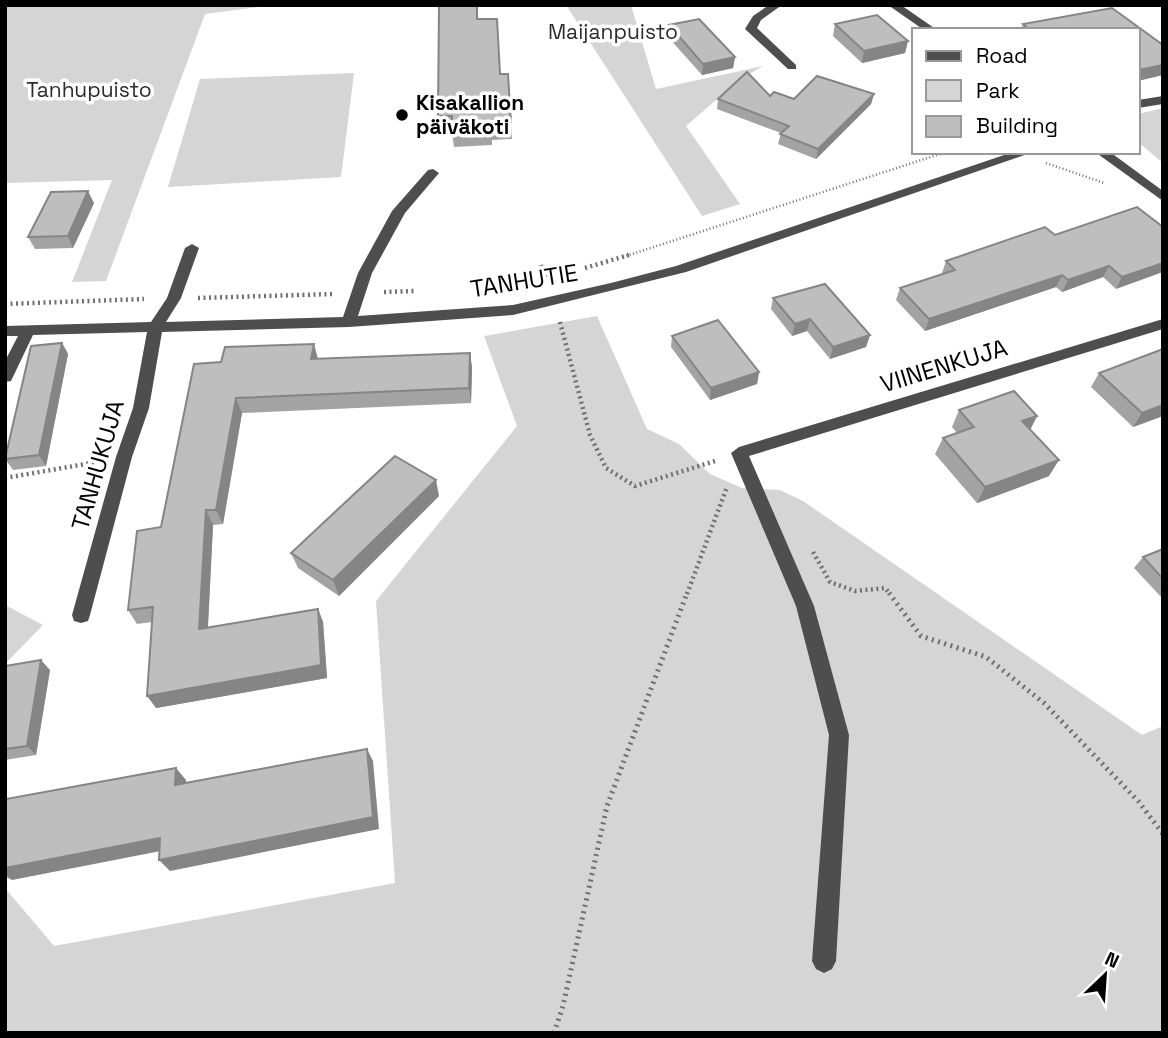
<svg xmlns="http://www.w3.org/2000/svg" width="1168" height="1038" font-family="'Space Grotesk',sans-serif">
<style>
.green{fill:#d5d5d5}
.lines{fill:none;stroke-linecap:round;stroke-linejoin:round}
.path-far2{stroke:#707070;stroke-width:2.5;stroke-dasharray:1 2.5;stroke-linecap:butt}
.path-far1{stroke:#707070;stroke-width:4.5;stroke-dasharray:2 3.5;stroke-linecap:butt}
.path{stroke:#707070;stroke-width:5;stroke-dasharray:2 4.5;stroke-linecap:butt}
.minor{fill:#4e4e4e;fill-rule:evenodd}
.wall{fill:#a3a3a3}
.shaded-wall{fill:#858585}
.building{fill:#bebebe;stroke:#858585;stroke-width:2}
.poi-dot{fill:#000;stroke:#fff;stroke-width:2.5}
.labels{text-anchor:middle;stroke-width:7;stroke-linejoin:round;paint-order:stroke}
.far-park-label{font-size:21px;fill:#2c2c2c;stroke:#fff}
.far-poi-label{font-size:21px;font-weight:bold;fill:#000;stroke:#fff;text-anchor:start}
.street-label{font-size:24px;fill:#000;stroke:#fff}
</style>
<rect width="100%" height="100%" fill="#fff"/>
<!-- green -->
<g class="green">
<polygon points="5,5 272,5 205,14 106,281 72,282 112,180 5,183"/>
<polygon points="566,5 631,5 656,89 763,66 738,81 686,126 740,204 702,216"/>
<polygon points="354,73 341,177 168,187 200,79"/>
<polygon points="1163,108 1163,163 1138,142 1138,114"/>
<polygon points="597,316 647,429 679,444 710,474 742,488 780,490 803,501 1142,735 1163,726 1163,1033 5,1033 5,888 54,946 395,883 376,601 517,426 484,336"/>
<polygon points="5,605 43,625 5,664"/>
</g>
<g class="lines">
<!-- path-far2 -->
<g class="path-far2">
<polyline points="1046,163 1104,183"/>
<polyline points="623,257 946,152"/>
</g>
<!-- path-far1 -->
<g class="path-far1">
<polyline points="541,265 547,280"/>
<polyline points="585,268 629,255"/>
<polyline points="496,286 522,282"/>
<polyline points="384,292 414,291"/>
<polyline points="198,298 333,294"/>
<polyline points="5,304 144,299"/>
<polyline points="560,322 590,435 606,468 635,486 715,461"/>
<polyline points="5,478 97,462"/>
<polyline points="813,552 830,582 855,591 885,588 890,594"/>
<polyline points="687,594 727,487"/>
</g>
<!-- path -->
<g class="path">
<polyline points="889,593 921,636 986,657 1044,703 1139,802 1163,834"/>
<polyline points="554,1033 563,1006 607,806 687,593"/>
</g>
<!-- minor -->
<g class="minor">
<polygon points="769,5 782,5 761,20 757,28 796,65 796,69 788,69 745,29 753,16"/>
<polygon points="888,5 901,5 937,30 924,30"/>
<polygon points="1163,96 1163,104 1138,108 1138,100"/>
<polygon points="1013,152 1033,152 686,272 513,315 349,327 162,332 149,408 132,457 90,615 88,621 81,623 74,621 72,615 116,457 133,408 147,332 33,335 11,381 5,382 5,361 18,336 5,336 5,326 151,322 167,298 185,248 192,244 199,248 181,298 166,322 343,317 358,273 392,211 428,170 433,169 439,173 405,213 372,273 358,316 513,305 611,283 676,266"/>
<polygon points="1095,152 1110,152 1163,191 1163,201"/>
<polygon points="1163,319 1163,329 749,456 814,606 849,735 836,961 832,969 824,973 816,969 812,961 829,735 796,606 731,453 739,447"/>
</g>
</g>
<!-- wall -->
<g class="wall">
<polygon points="478,19 500,74 508,74 512,139 492,140 492,145 454,147 452,133 440,133 438,116"/>
<polygon points="835,24 908,41 905,53 862,63 833,36"/>
<polygon points="1023,24 1138,30 1021,30"/>
<polygon points="669,25 735,57 733,68 702,75 668,37"/>
<polygon points="874,94 871,104 816,159 778,144 781,133 717,109 718,99 770,96 794,99"/>
<polygon points="94,203 73,248 35,249 28,237"/>
<polygon points="1163,227 1116,289 1103,277 1062,292 1056,287 925,331 896,300 900,288 943,274 942,273 946,261 1055,235"/>
<polygon points="773,298 870,335 866,347 830,359 807,331 792,336 771,309"/>
<polygon points="672,336 759,372 757,384 710,400 671,347"/>
<polygon points="62,343 68,354 46,466 13,470 5,459"/>
<polygon points="470,353 472,368 471,403 242,413 223,524 213,525 208,628 318,609 323,622 327,678 156,708 152,622 137,624 128,610 161,527 221,362"/>
<polygon points="1099,373 1163,416 1133,427 1091,387"/>
<polygon points="959,410 1037,416 1030,430 1049,476 977,503 935,454 943,438 957,433 952,427"/>
<polygon points="439,496 339,596 298,568 291,553"/>
<polygon points="1163,549 1163,599 1134,568 1143,557"/>
<polygon points="5,666 50,670 36,755 5,760"/>
</g>
<!-- shaded-wall -->
<g class="shaded-wall">
<polygon points="908,41 905,53 862,63 864,51"/>
<polygon points="735,57 733,68 702,75 703,64"/>
<polygon points="1163,65 1163,75 1138,81 1138,70"/>
<polygon points="874,94 871,104 816,159 818,149"/>
<polygon points="88,191 94,203 73,248 68,236"/>
<polygon points="1163,263 1163,272 1116,289 1122,277"/>
<polygon points="1109,266 1103,277 1062,292 1068,280"/>
<polygon points="1062,275 1056,287 925,331 929,319"/>
<polygon points="810,319 807,331 792,336 795,324"/>
<polygon points="870,335 866,347 830,359 833,347"/>
<polygon points="62,343 68,354 46,466 39,455"/>
<polygon points="314,344 318,359 311,359"/>
<polygon points="470,353 472,368 471,403 469,388"/>
<polygon points="759,372 757,384 710,400 711,388"/>
<polygon points="236,398 242,413 223,524 216,510"/>
<polygon points="1163,405 1163,416 1133,427 1142,413"/>
<polygon points="1037,416 1029,432 1022,421"/>
<polygon points="1059,460 1049,476 977,503 985,487"/>
<polygon points="436,480 439,496 339,596 333,580"/>
<polygon points="206,510 213,525 207,642 199,629"/>
<polygon points="318,609 323,622 327,678 156,708 147,696"/>
<polygon points="41,660 50,670 36,755 27,746"/>
<polygon points="367,749 373,761 379,829 170,871 159,860"/>
<polygon points="176,768 186,780 186,797 175,785"/>
<polygon points="160,838 171,849 12,880 5,876 5,868"/>
</g>
<!-- building -->
<g class="building">
<polygon points="477,5 477,19 497,19 500,74 508,74 511,122 491,123 491,128 452,130 452,116 438,116 439,6"/>
<polygon points="1112,8 1163,45 1163,65 1138,70 1138,30 1030,30 1023,24"/>
<polygon points="877,15 908,41 864,51 835,24"/>
<polygon points="699,19 735,57 703,64 669,25"/>
<polygon points="747,72 770,96 774,92 794,99 817,76 874,94 818,149 780,134 789,126 718,99"/>
<polygon points="88,191 68,236 28,237 51,192"/>
<polygon points="1137,207 1163,227 1163,263 1122,277 1109,266 1068,280 1062,275 929,319 900,288 955,270 946,261 1045,227 1055,235"/>
<polygon points="825,284 870,335 833,347 810,319 795,324 773,298"/>
<polygon points="718,320 759,372 711,388 672,336"/>
<polygon points="62,343 39,455 5,459 31,346"/>
<polygon points="314,344 311,359 470,353 469,388 236,398 216,510 206,510 199,629 318,609 321,665 147,696 153,607 128,610 137,531 161,527 194,364 221,362 225,347"/>
<polygon points="1163,349 1163,405 1142,413 1099,373"/>
<polygon points="1014,391 1037,416 1022,421 1059,460 985,487 943,438 974,427 959,410"/>
<polygon points="395,456 436,480 333,580 291,553"/>
<polygon points="1163,549 1163,579 1143,557"/>
<polygon points="41,660 27,746 5,749 5,666"/>
<polygon points="367,749 373,817 159,860 160,838 5,868 5,806 6,799 176,768 175,785"/>
</g>
<!-- markers -->
<circle class="poi-dot" cx="402" cy="115" r="7"/>
<g class="labels">
<!-- far-park labels -->
<g class="far-park-label">
<text x="613" y="39">Maijanpuisto</text>
<text x="89" y="97">Tanhupuisto</text>
</g>
<!-- far-poi labels -->
<g class="far-poi-label">
<text x="416" y="110">Kisakallion<tspan x="416" dy="24">päiväkoti</tspan></text>
</g>
<!-- street labels -->
<g class="street-label">
<text transform="translate(524 281) rotate(-9)" y="8">TANHUTIE</text>
<text transform="translate(944 366) rotate(-17)" y="8">VIINENKUJA</text>
<text transform="translate(98 465) rotate(-74)" y="8">TANHUKUJA</text>
</g>
</g>
<!-- border -->
<rect width="1168" height="1038" fill="none" stroke="#000000" stroke-width="14"/>
<!-- legend -->
<rect x="912" y="28" width="228" height="126" fill="#ffffff" stroke="#999999" stroke-width="2"/>
<rect x="926" y="51" width="35" height="10" fill="#4e4e4e" stroke="#999999" stroke-width="2"/>
<text x="976" y="63" font-size="21" fill="#000000">Road</text>
<rect x="926" y="80" width="35" height="21" fill="#d5d5d5" stroke="#999999" stroke-width="2"/>
<text x="976" y="98" font-size="21" fill="#000000">Park</text>
<rect x="926" y="116" width="35" height="21" fill="#bebebe" stroke="#999999" stroke-width="2"/>
<text x="976" y="133" font-size="21" fill="#000000">Building</text>
<!-- north arrow -->
<g transform="translate(1105 975) rotate(25)" stroke="#ffffff" stroke-width="5" paint-order="stroke">
<path d="M0-5L12 26L0 18L-12 26Z" fill="#000000"/>
<text y="-10" font-size="19" font-weight="bold" text-anchor="middle" fill="#000000">N</text>
</g>
</svg>
